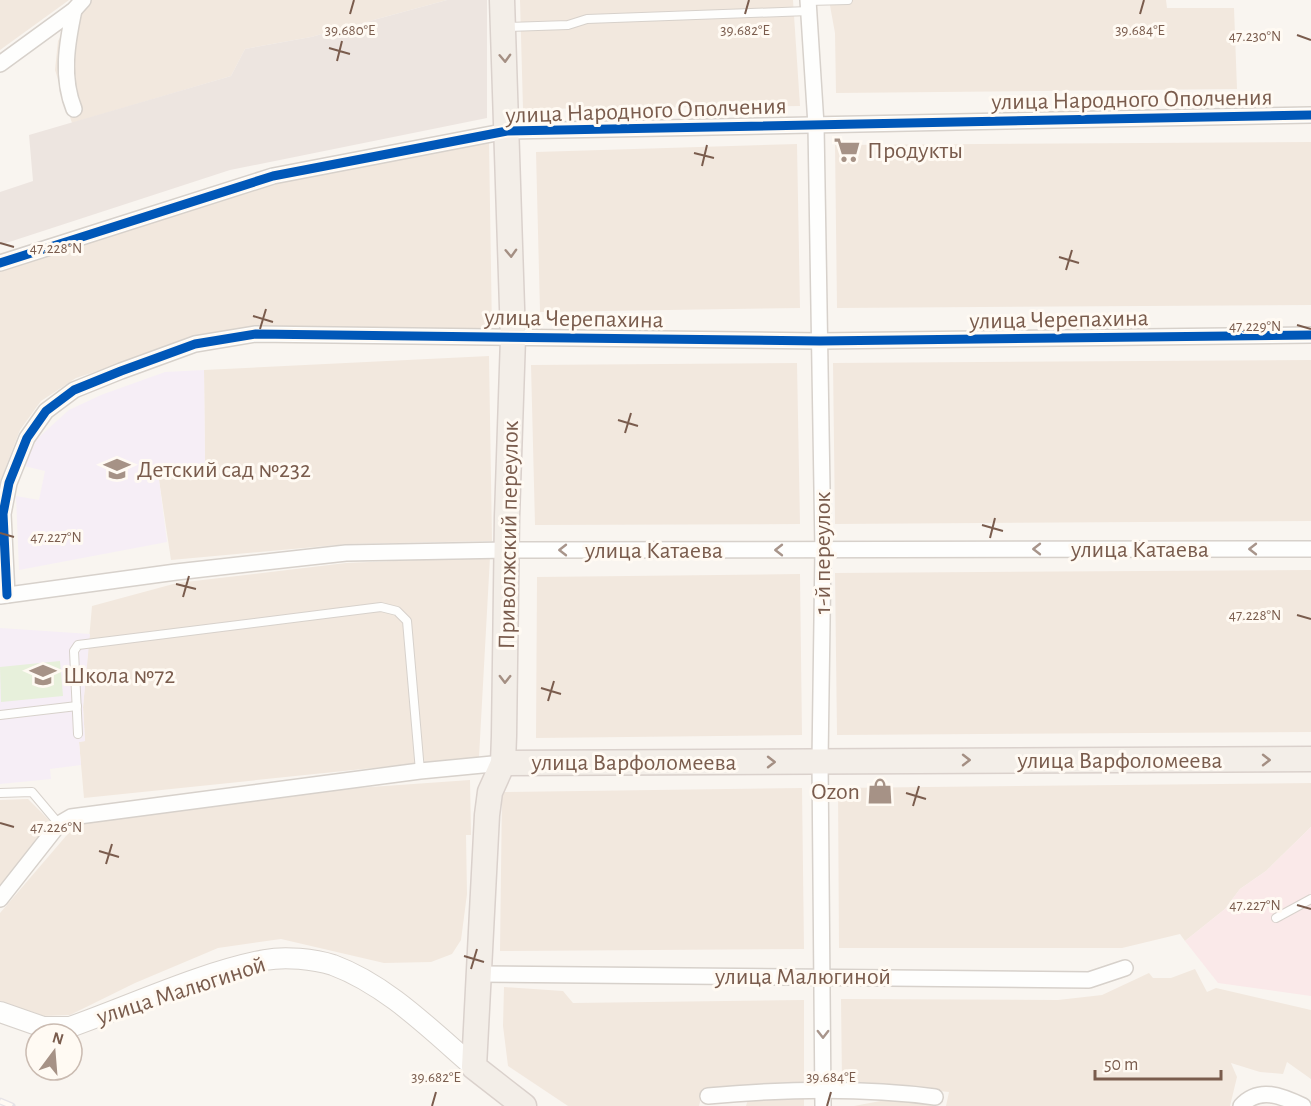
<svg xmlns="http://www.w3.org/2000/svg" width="1311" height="1106" font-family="'Alegreya Sans',sans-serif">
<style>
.residential{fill:#f2e8de}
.industrial{fill:#ede5e0}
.education{fill:#f6eef6}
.medical{fill:#fae9e9}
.green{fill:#e7f0db}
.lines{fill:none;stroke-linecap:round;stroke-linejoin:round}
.service-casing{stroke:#d7d1cb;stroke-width:10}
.minor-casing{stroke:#d7d1cb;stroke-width:18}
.tertiary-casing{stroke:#d7d1cb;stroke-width:22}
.primary-casing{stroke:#dad1cc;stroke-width:27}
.service{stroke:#fefefd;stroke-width:8}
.minor{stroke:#fefefd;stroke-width:15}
.tertiary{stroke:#fefefd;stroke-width:20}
.primary{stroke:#f3eee8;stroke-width:24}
.rail-casing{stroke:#e6e3e7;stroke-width:7}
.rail{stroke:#fffaf3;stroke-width:4.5;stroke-dasharray:14;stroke-linecap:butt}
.cycleway-casing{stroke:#fffaf3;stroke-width:13}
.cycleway{stroke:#0057b8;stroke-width:9}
.oneway{stroke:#a48f83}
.oneway2{stroke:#a8958b}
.ticks{fill:none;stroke:#7a5c4d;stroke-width:2}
.labels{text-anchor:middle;stroke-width:6;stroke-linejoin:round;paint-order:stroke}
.street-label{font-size:24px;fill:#7a5c4d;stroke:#fffaf3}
.poi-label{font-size:24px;fill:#7a5c4d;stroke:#fffaf3;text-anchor:start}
.ticks-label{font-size:15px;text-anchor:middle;fill:#7a5c4d;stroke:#fffaf3;stroke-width:6;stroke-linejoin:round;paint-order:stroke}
</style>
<rect width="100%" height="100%" fill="#f9f5f0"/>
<!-- residential -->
<g class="residential">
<polygon points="0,0 69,0 0,50"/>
<polygon points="91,0 447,0 311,37 245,49 231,76 72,123 55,70 58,41 70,20"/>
<polygon points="520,0 793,0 800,106 523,109"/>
<polygon points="829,0 1166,0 1167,8 1234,8 1237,89 836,93 835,33"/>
<polygon points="1311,142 1311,305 837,308 835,145"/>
<polygon points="489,143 492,331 180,344 76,378 41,401 20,430 0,482 0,271 274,184"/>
<polygon points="797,144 800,308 540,312 536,152"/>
<polygon points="489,356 492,541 348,544 171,560 159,480 205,466 204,370"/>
<polygon points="1311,360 1311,521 835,524 833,363"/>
<polygon points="797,363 800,524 535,525 531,365"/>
<polygon points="490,557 479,757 84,798 79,742 85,741 83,707 92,606 177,583 346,563"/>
<polygon points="1311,570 1311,732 837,735 835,573"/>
<polygon points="800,574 802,735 536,738 537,577"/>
<polygon points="470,780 471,835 466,835 467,894 461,940 452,954 431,962 384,963 281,939 218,948 135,983 70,1015 44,1016 0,1001 0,913 66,836 100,806"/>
<polygon points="1311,783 1311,827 1266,871 1240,889 1225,909 1185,941 1180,934 1122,948 839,948 838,788"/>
<polygon points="802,788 804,949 500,951 502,792"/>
<polygon points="28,799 52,823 0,891 0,800"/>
<polygon points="1195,969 1207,992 1216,988 1311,1010 1311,1079 1287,1062 1283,1074 1260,1072 1231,1063 1237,1077 1230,1106 946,1106 949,1092 842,1082 841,999 1058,1000 1102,995 1149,973 1153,978 1171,978"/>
<polygon points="504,987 563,991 573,1003 804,1000 804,1082 703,1090 699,1106 568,1106 508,1066 503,1026"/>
<polygon points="749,1096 804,1099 804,1106 746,1106"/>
<polygon points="891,1099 923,1101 935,1106 854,1106"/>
</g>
<!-- industrial -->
<polygon class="industrial" points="447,0 487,0 487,118 230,170 0,245 0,192 33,181 29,135 231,76 245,49 311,37"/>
<!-- education -->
<g class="education">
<polygon points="204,370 205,466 159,480 167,542 19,570 16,496 39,500 45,471 24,466 37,439 69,410 101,395 165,372"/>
<polygon points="0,628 90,634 83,707 85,741 79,742 81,765 50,769 51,779 0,784"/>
</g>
<!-- medical -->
<polygon class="medical" points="1311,827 1311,996 1218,983 1185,941 1225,909 1240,889 1266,871"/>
<!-- green -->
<polygon class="green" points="60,661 63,696 1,702 0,667"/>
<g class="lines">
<!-- service casing -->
<g class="service-casing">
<g id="service">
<polyline points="808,1 848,0"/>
<polyline points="506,27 568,25 587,19 809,11"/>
<polyline points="0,715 77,706"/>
<polyline points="78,734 74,651 78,645 381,607 397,611 407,621 420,771"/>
<polyline points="0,793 32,792 59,824"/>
<polyline points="1276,918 1311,899"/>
</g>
</g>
<!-- minor casing -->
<g class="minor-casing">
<g id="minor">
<polyline points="808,0 816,125 823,550 820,761 823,1106"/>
<path d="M 74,10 C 67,43 61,77 74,109"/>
<polyline points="0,64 74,10 83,0"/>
<polyline points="0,263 273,176 507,131 1311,115"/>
<polyline points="7,595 3,514 9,483 27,438 46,411 74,390 121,371 195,344 256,334 820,341 1311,335"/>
<polyline points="0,596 176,572 346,553 507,550 1311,549"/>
<polyline points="0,899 59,824 71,817 420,771 503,763"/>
<polyline points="479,974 1089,980 1125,968"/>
<path d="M 708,1096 C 784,1089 860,1087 935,1097"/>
<path d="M 1241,1106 C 1259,1086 1282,1096 1303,1106"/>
</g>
</g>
<!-- tertiary casing -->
<g class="tertiary-casing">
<path id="tertiary" d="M 0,1012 L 43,1027 L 70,1027 C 132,1005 202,972 265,960 C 285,956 314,959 333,965 C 387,985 431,1030 474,1067"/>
</g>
<!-- primary casing -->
<g class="primary-casing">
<g id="primary">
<polyline points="502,0 513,338 507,517 504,736 503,763 490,792 487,815 474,1067 524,1106"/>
<polyline points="503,763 1311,759"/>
</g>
</g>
<!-- service -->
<use href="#service" class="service"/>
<!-- minor -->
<use href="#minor" class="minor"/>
<!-- tertiary -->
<use href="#tertiary" class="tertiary"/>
<!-- primary -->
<use href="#primary" class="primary"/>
<!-- rail casing -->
<g class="rail-casing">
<polyline id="rail" points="0,1101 12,1106"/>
</g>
<!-- rail -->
<use href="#rail" class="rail"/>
<!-- cycleway casing -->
<g class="cycleway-casing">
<g id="cycleway">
<polyline points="0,263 273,176 507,131 1311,115"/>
<polyline points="7,595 3,514 9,483 27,438 46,411 74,390 121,371 195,344 256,334 820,341 1311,335"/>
</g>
</g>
<!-- cycleway -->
<use href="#cycleway" class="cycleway"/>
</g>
<!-- one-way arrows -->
<defs><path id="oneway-chevron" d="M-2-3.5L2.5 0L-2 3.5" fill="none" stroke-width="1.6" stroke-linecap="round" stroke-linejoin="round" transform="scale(1.5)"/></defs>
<g class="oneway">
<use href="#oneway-chevron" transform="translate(505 58) rotate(88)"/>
<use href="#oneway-chevron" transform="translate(511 253) rotate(88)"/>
<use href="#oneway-chevron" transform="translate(505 679) rotate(91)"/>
<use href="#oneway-chevron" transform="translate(966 760)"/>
<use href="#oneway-chevron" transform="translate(1266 760)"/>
<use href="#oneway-chevron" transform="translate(771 762)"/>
</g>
<g class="oneway2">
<use href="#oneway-chevron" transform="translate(1037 549) rotate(180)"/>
<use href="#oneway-chevron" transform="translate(1253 549) rotate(180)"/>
<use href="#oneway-chevron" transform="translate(563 550) rotate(180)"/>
<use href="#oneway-chevron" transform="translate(779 550) rotate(180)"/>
<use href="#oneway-chevron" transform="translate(823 1034) rotate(90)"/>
</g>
<!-- ticks -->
<path class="ticks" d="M 350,14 L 354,0M 745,14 L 749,0M 1140,14 L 1144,0M 1297,35 L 1311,40M 329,48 L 350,54M 337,61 L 342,41M 694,153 L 714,158M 702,166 L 707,145M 0,243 L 14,247M 1059,257 L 1079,263M 1066,270 L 1072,250M 253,316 L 273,322M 1297,325 L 1311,329M 260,329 L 266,309M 618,420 L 638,426M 625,433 L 631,413M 982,525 L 1003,531M 0,533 L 14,537M 990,538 L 995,518M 176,584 L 196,589M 183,597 L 189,576M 1297,615 L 1311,619M 541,688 L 561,694M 548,701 L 554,681M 906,793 L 926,799M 913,806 L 919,786M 0,823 L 14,827M 99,851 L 119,857M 106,864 L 112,844M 1297,905 L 1311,909M 464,956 L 484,962M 471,969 L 477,949M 432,1106 L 436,1092M 827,1106 L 831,1092"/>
<!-- icons -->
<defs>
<g id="supermarket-bare" transform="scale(2.07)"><path d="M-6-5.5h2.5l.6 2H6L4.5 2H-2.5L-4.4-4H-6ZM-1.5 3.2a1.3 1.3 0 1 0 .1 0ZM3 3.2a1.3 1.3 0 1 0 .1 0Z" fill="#a69286" stroke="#fffaf3" stroke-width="2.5" paint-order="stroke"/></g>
<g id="school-bare" transform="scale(2.07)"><path d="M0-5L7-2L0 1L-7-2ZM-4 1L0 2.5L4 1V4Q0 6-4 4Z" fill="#a69286" stroke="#fffaf3" stroke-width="2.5" paint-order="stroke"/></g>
<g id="shop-bare" transform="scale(2.07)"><path d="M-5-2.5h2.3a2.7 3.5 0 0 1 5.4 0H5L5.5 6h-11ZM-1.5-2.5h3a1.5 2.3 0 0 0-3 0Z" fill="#a69286" stroke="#fffaf3" stroke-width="2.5" paint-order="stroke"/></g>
</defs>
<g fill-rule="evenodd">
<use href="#supermarket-bare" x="847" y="150"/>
<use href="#school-bare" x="117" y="469"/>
<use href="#school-bare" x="43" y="675"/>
<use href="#shop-bare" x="880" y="791"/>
</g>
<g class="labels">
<!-- street labels -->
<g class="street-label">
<text transform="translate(1132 99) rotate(-1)" y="8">улица Народного Ополчения</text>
<text transform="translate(646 110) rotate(-2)" y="8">улица Народного Ополчения</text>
<text transform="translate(574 318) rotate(1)" y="8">улица Черепахина</text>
<text transform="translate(1059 319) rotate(-1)" y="8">улица Черепахина</text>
<text transform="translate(508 535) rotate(-89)" y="8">Приволжский переулок</text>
<text x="1140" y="557">улица Катаева</text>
<text x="654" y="558">улица Катаева</text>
<text transform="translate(822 553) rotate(-90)" y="8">1-й переулок</text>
<text x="1120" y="768">улица Варфоломеева</text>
<text x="634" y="770">улица Варфоломеева</text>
<text x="803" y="984">улица Малюгиной</text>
<text transform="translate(181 990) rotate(-18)" y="8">улица Малюгиной</text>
</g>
<!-- poi labels -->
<g class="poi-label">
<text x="867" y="158">Продукты</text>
<text x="137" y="477">Детский сад №232</text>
<text x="63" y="683">Школа №72</text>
<text x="860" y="799" text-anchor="end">Ozon</text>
</g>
</g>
<g class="ticks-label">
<text x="350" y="35">39.680°E</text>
<text x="745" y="35">39.682°E</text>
<text x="1140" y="35">39.684°E</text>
<text x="1255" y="41">47.230°N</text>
<text x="56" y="253">47.228°N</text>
<text x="1255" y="331">47.229°N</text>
<text x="56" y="542">47.227°N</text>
<text x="1255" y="620">47.228°N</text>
<text x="56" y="832">47.226°N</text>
<text x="1255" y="910">47.227°N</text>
<text x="436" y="1082">39.682°E</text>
<text x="831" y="1082">39.684°E</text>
</g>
<!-- north arrow -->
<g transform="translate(54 1052) rotate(16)"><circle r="28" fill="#fffaf3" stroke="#cabbb1" stroke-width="1.5"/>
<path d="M0-4.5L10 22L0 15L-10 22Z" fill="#a69286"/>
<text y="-9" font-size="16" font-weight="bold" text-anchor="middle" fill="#7a5c4d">N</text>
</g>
<!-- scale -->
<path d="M1095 1070v9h126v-9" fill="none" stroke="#7a5c4d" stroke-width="3"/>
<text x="1104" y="1070" font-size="18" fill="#7a5c4d" stroke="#fffaf3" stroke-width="4.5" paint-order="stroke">50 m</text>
</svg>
